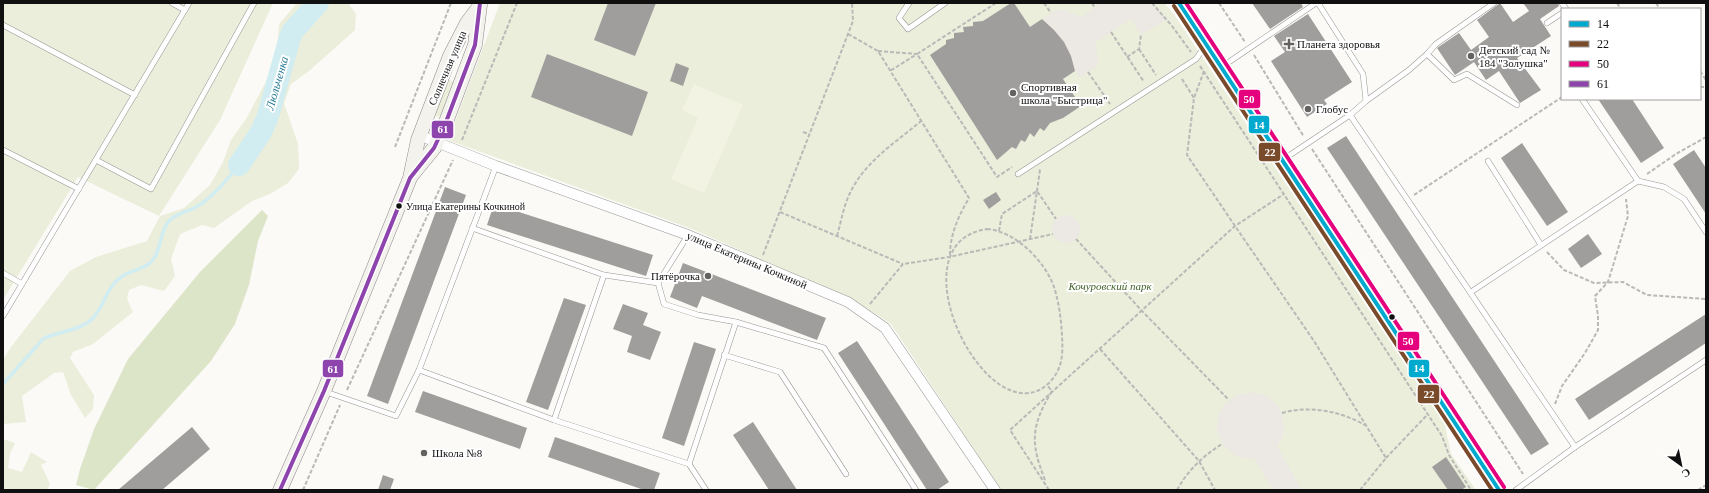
<svg xmlns="http://www.w3.org/2000/svg" width="1709" height="493" font-family="'Times New Roman',serif">
<style>
.green{fill:#eaeeda}
.forest{fill:#dde5c9}
.pitch{fill:#f2f3e3}
.plaza{fill:#ece8e3}
.lines{fill:none;stroke-linecap:round;stroke-linejoin:round}
.stream{stroke:#d1edf1;stroke-width:3.5}
.river{stroke:#d1edf1;stroke-width:22}
.building{fill:#a09e9c}
.service-casing{stroke:#969594;stroke-width:6}
.minor-casing{stroke:#969594;stroke-width:11}
.secondary-casing{stroke:#8d8c8b;stroke-width:15}
.path{stroke:#b9b9b8;stroke-width:2;stroke-dasharray:4 2;stroke-linecap:butt}
.service{stroke:#fffefe;stroke-width:5}
.minor{stroke:#fffefe;stroke-width:10}
.secondary{stroke:#f4f2ed;stroke-width:14}
.bus-1-casing{stroke:#fff;stroke-width:7}
.bus-2-casing{stroke:#fff;stroke-width:7}
.bus-3-casing{stroke:#fff;stroke-width:7}
.bus-4-casing{stroke:#fff;stroke-width:7}
.bus-1{stroke:#00a9ce;stroke-width:4}
.bus-2{stroke:#7a4b2a;stroke-width:4}
.bus-3{stroke:#e5007d;stroke-width:4}
.bus-4{stroke:#8e44ad;stroke-width:4}
.poi-dot{fill:#636261;stroke:#fff;stroke-width:1.5}
.bus-dot{fill:#101010;stroke:#fff;stroke-width:1.5}
.labels{text-anchor:middle;stroke-width:4;stroke-linejoin:round;paint-order:stroke}
.bus-label{font-size:10px;fill:#101010;stroke:#fff;text-anchor:start}
.poi-label{font-size:11px;fill:#101010;stroke:#fff;text-anchor:start}
.street-label{font-size:11px;fill:#101010;stroke:#fff}
.park-label{font-size:11px;font-style:italic;fill:#406128;stroke:#fff}
.water-label{font-size:12px;font-style:italic;fill:#287c94;stroke:#fff}
.line-badge{stroke:#fff;stroke-width:1.5}
.badge-label{font-size:11px;text-anchor:middle;font-weight:bold;fill:#fff}
</style>
<rect width="100%" height="100%" fill="#fcfaf7"/>
<!-- green -->
<g class="green">
<polygon points="3,3 273,3 220,120 159,216 78,177 3,300"/>
<polygon points="297,3 348,3 356,14 355,30 309,71 291,84 284,103 298,144 299,169 288,183 270,194 252,201 214,228 202,225 180,234 171,259 175,276 164,291 141,285 129,290 127,299 133,312 93,344 73,352 70,358 94,395 93,409 85,418 71,395 63,372 54,373 22,396 26,422 3,424 3,360 11,347 70,271 96,257 147,241 160,216 184,208 210,185 223,162 231,140 246,119 269,76 277,54 279,24"/>
<polygon points="500,3 1164,3 1173,13 1191,40 1445,425 1451,454 1476,490 1001,490 891,324 854,300 692,229 448,140"/>
<polygon points="449,80 455,82 442,118 433,115"/>
<polygon points="3,439 15,443 10,454 8,468 22,472 31,452 47,462 41,465 50,484 47,490 3,490"/>
</g>
<!-- forest -->
<polygon class="forest" points="262,210 268,216 258,241 249,285 235,324 211,361 94,490 76,485 80,469 94,429 128,359 200,272"/>
<!-- pitch -->
<polygon class="pitch" points="694,84 743,105 704,193 671,179 698,118 682,110"/>
<!-- plaza -->
<g class="plaza">
<polygon points="1102,3 1152,3 1167,19 1141,35 1131,19 1095,43 1098,59 1097,66 1079,78 1063,42 1054,30 1042,19 1057,10 1065,10 1080,17"/>
<circle cx="1066" cy="229" r="14"/>
<polygon points="1252,392 1267,396 1278,406 1282,413 1284,428 1283,436 1277,446 1302,490 1273,490 1255,459 1242,458 1234,455 1222,444 1217,429 1217,421 1223,406 1236,396"/>
</g>
<g class="lines">
<!-- stream -->
<path class="stream" d="M 3,384 L 43,339 C 58,331 76,332 90,321 C 104,309 106,287 121,277 C 130,270 143,270 151,262 C 162,251 159,232 169,221 C 176,213 187,212 196,207 C 213,197 226,181 239,165"/>
<!-- river -->
<polyline class="river" points="239,165 261,132 268,116 290,37 293,31 318,3"/>
</g>
<!-- building -->
<g class="building">
<polygon points="608,3 656,3 635,56 594,40"/>
<polygon points="1011,3 1014,3 1030,27 1042,19 1054,30 1064,42 1071,56 1075,71 1063,79 1081,106 1063,118 1050,123 1044,131 1040,128 1034,137 1030,133 1025,142 1021,140 1016,149 1012,147 997,160 930,55 946,44 946,40 954,38 954,33 964,32 963,27 973,26 973,22 983,21"/>
<polygon points="1252,3 1301,3 1303,7 1270,29"/>
<polygon points="1500,3 1513,22 1529,11 1523,3 1558,3 1559,6 1540,19 1551,36 1517,58 1541,90 1520,103 1499,71 1486,80 1474,62 1455,75 1437,48 1459,33 1471,50 1489,37 1477,20"/>
<polygon points="1308,14 1352,82 1324,100 1327,104 1307,117 1271,61 1285,52 1274,36"/>
<polygon points="547,54 648,92 632,136 531,97"/>
<polygon points="676,63 689,68 683,86 670,81"/>
<polygon points="1598,99 1632,99 1664,148 1641,163"/>
<polygon points="1346,136 1549,444 1531,455 1327,148"/>
<polygon points="1522,143 1568,212 1547,226 1501,158"/>
<polygon points="1694,150 1706,168 1706,214 1673,164"/>
<polygon points="445,187 466,195 388,404 367,396"/>
<polygon points="996,192 1001,200 989,209 983,200"/>
<polygon points="494,204 653,255 646,276 487,225"/>
<polygon points="1588,234 1602,254 1581,268 1568,249"/>
<polygon points="683,263 826,318 817,340 702,296 697,308 670,297"/>
<polygon points="564,298 586,305 548,410 526,402"/>
<polygon points="623,304 648,313 643,325 661,332 650,360 627,352 632,336 613,329"/>
<polygon points="1706,314 1706,343 1589,420 1575,399"/>
<polygon points="857,341 949,482 937,490 927,490 838,353"/>
<polygon points="694,342 716,349 684,446 662,438"/>
<polygon points="423,391 527,428 520,449 415,412"/>
<polygon points="753,422 797,490 769,490 733,435"/>
<polygon points="192,427 210,449 162,490 118,490"/>
<polygon points="555,437 660,473 654,490 644,490 548,457"/>
<polygon points="1446,457 1466,487 1461,490 1448,490 1432,467"/>
<polygon points="383,475 394,479 390,490 378,490"/>
</g>
<g class="lines">
<!-- service casing -->
<g class="service-casing">
<g id="service">
<polyline points="172,3 185,10"/>
<polyline points="909,3 899,18 908,29 945,3"/>
<polyline points="1562,3 1566,9"/>
<polyline points="1547,23 1562,13"/>
<polyline points="3,25 135,95"/>
<polyline points="1427,54 1454,80 1467,74 1517,105"/>
<polyline points="1223,66 1316,3"/>
<polyline points="1582,99 1638,181 1664,187 1684,199 1706,232"/>
<polyline points="1366,101 1409,70 1427,54 1436,44 1494,3"/>
<polyline points="1350,115 1575,447"/>
<polyline points="3,150 79,189"/>
<polyline points="1284,159 1350,115 1366,101 1363,74 1318,3"/>
<polyline points="96,160 151,189 254,3"/>
<polyline points="1488,161 1541,245"/>
<polyline points="1018,174 1196,59 1206,45"/>
<polyline points="472,228 604,275 658,283 664,304 698,315 736,322 824,348 916,490"/>
<polyline points="3,273 22,284"/>
<polyline points="658,283 688,235"/>
<polyline points="1471,292 1638,181"/>
<polyline points="3,316 189,3"/>
<polyline points="724,355 780,372 846,474"/>
<polyline points="419,370 554,420 689,464 706,490"/>
<polyline points="326,392 396,416 419,370 496,166"/>
<polyline points="554,420 604,275"/>
<polyline points="689,464 736,322"/>
<polyline points="1516,490 1575,447 1706,360"/>
</g>
</g>
<!-- minor casing -->
<g class="minor-casing">
<polyline id="minor" points="419,135 496,166 688,235 848,302 885,328 995,490"/>
</g>
<!-- secondary casing -->
<g class="secondary-casing">
<g id="secondary">
<polyline points="1179,3 1499,490"/>
<polyline points="411,176 434,148 446,122 475,45 480,5"/>
<polyline points="280,490 324,391 410,178 418,140 450,56 467,23 479,7"/>
</g>
</g>
<!-- path -->
<g class="path">
<polyline points="996,3 917,54 997,177 1012,167"/>
<polyline points="1044,3 1051,13"/>
<polyline points="1092,3 1095,8"/>
<polyline points="1152,3 1172,26 1191,52"/>
<polyline points="1219,3 1245,42"/>
<polyline points="1617,3 1621,9"/>
<polyline points="1656,3 1660,9"/>
<polyline points="1111,32 1144,82"/>
<path d="M 848,34 L 878,51 L 969,198 C 959,215 950,234 950,255"/>
<polyline points="1139,49 1156,75"/>
<polyline points="878,51 917,54 890,71"/>
<polyline points="1254,55 1304,137"/>
<polyline points="1127,57 1139,49 1141,35"/>
<polyline points="1200,66 1442,436 1449,455 1471,490"/>
<polyline points="1204,71 1194,98 1187,155 1235,226 1314,341 1386,458 1360,490"/>
<polyline points="1700,71 1706,80"/>
<polyline points="1088,72 1110,104"/>
<polyline points="1182,79 1194,98"/>
<polyline points="1700,87 1706,87"/>
<polyline points="803,132 809,134"/>
<polyline points="462,140 517,3"/>
<polyline points="395,147 451,3"/>
<polyline points="1312,149 1523,474"/>
<polyline points="1647,174 1676,154 1706,137"/>
<polyline points="1414,195 1562,97"/>
<polyline points="780,212 903,264"/>
<path d="M 987,229 C 1015,231 1045,261 1054,287 C 1059,302 1061,319 1062,335 C 1063,353 1063,369 1049,383 C 989,440 890,243 987,229 Z"/>
<polyline points="999,231 1002,214 1037,191 1056,219"/>
<path d="M 837,236 C 841,222 844,204 851,191 C 866,161 896,142 921,121"/>
<polyline points="1030,239 1040,170 1042,170"/>
<polyline points="1076,239 1142,311 1229,400"/>
<polyline points="1547,252 1564,270 1594,283 1623,282 1647,295 1706,299"/>
<polyline points="763,255 853,21 852,3"/>
<polyline points="870,304 903,264 949,257 1053,234"/>
<polyline points="1100,349 1199,461 1215,490"/>
<polyline points="347,390 453,160"/>
<polyline points="1555,404 1562,386 1585,353 1598,330 1598,316 1595,296 1608,282 1628,216 1626,199"/>
<path d="M 1282,413 C 1309,405 1340,411 1365,425"/>
<polyline points="1386,458 1428,414"/>
<path d="M 1045,480 C 1030,442 1031,426 1052,391 L 1047,385"/>
<polyline points="303,490 340,405"/>
<polyline points="1049,490 1010,430 1235,226 1284,194"/>
<path d="M 1177,490 C 1188,470 1203,456 1222,444"/>
<polyline points="1698,490 1706,485"/>
</g>
<!-- service -->
<use href="#service" class="service"/>
<!-- minor -->
<use href="#minor" class="minor"/>
<!-- secondary -->
<use href="#secondary" class="secondary"/>
<!-- bus-1 casing -->
<g class="bus-1-casing">
<polyline id="bus-1" points="1179,3 1499,490"/>
</g>
<!-- bus-2 casing -->
<g class="bus-2-casing">
<polyline id="bus-2" points="1174,6 1492,490"/>
</g>
<!-- bus-3 casing -->
<g class="bus-3-casing">
<polyline id="bus-3" points="1186,3 1504,487"/>
</g>
<!-- bus-4 casing -->
<g class="bus-4-casing">
<polyline id="bus-4" points="280,490 324,391 410,178 434,148 446,122 475,45 480,3"/>
</g>
<!-- bus-1 -->
<use href="#bus-1" class="bus-1"/>
<!-- bus-2 -->
<use href="#bus-2" class="bus-2"/>
<!-- bus-3 -->
<use href="#bus-3" class="bus-3"/>
<!-- bus-4 -->
<use href="#bus-4" class="bus-4"/>
</g>
<!-- markers -->
<g class="poi-dot">
<path d="M1287 38h4v4h4v4h-4v4h-4v-4h-4v-4h4z"/>
<circle cx="1471" cy="56" r="4"/>
<circle cx="1013" cy="93" r="4"/>
<circle cx="1308" cy="109" r="4"/>
<circle cx="708" cy="276" r="4"/>
<circle cx="424" cy="453" r="4"/>
</g>
<g class="bus-dot">
<circle cx="399" cy="206" r="3.5"/>
<circle cx="1392" cy="317" r="3.5"/>
</g>
<g class="labels">
<!-- bus labels -->
<g class="bus-label">
<text x="406" y="210">Улица Екатерины Кочкиной</text>
</g>
<!-- poi labels -->
<g class="poi-label">
<text x="1297" y="48">Планета здоровья</text>
<text x="1479" y="54">Детский сад №<tspan x="1479" dy="13">184 "Золушка"</tspan></text>
<text x="1021" y="91">Спортивная<tspan x="1021" dy="13">школа "Быстрица"</tspan></text>
<text x="1316" y="113">Глобус</text>
<text x="700" y="280" text-anchor="end">Пятёрочка</text>
<text x="432" y="457">Школа №8</text>
</g>
<!-- street labels -->
<g class="street-label">
<text transform="translate(447 68) rotate(-67)" y="4">Солнечная улица</text>
<text transform="translate(747 260) rotate(23)" y="4">улица Екатерины Кочкиной</text>
</g>
<!-- park labels -->
<g class="park-label">
<text x="1110" y="290">Кочуровский парк</text>
</g>
<!-- water labels -->
<g class="water-label">
<text transform="translate(277 83) rotate(-74)" y="4">Люльченка</text>
</g>
</g>
<g class="line-badge">
<rect x="1238" y="89" width="23" height="20" rx="4" fill="#e5007d"/>
<rect x="1248" y="115" width="22" height="19" rx="4" fill="#00a9ce"/>
<rect x="431" y="120" width="23" height="19" rx="4" fill="#8e44ad"/>
<rect x="1258" y="142" width="23" height="20" rx="4" fill="#7a4b2a"/>
<rect x="1397" y="331" width="23" height="20" rx="4" fill="#e5007d"/>
<rect x="1408" y="359" width="22" height="19" rx="4" fill="#00a9ce"/>
<rect x="322" y="359" width="22" height="19" rx="4" fill="#8e44ad"/>
<rect x="1417" y="384" width="23" height="20" rx="4" fill="#7a4b2a"/>
</g>
<g class="badge-label">
<text x="1249" y="103">50</text>
<text x="1259" y="129">14</text>
<text x="443" y="133">61</text>
<text x="1270" y="156">22</text>
<text x="1408" y="345">50</text>
<text x="1419" y="372">14</text>
<text x="333" y="373">61</text>
<text x="1429" y="398">22</text>
</g>
<!-- border -->
<rect width="1709" height="493" fill="none" stroke="#101010" stroke-width="8"/>
<!-- legend -->
<rect x="1561" y="8" width="140" height="92" fill="#ffffff" stroke="#9f9f9f"/>
<rect x="1569" y="21" width="20" height="6" fill="#00a9ce" stroke="#9f9f9f"/>
<text x="1597" y="28" font-size="12" fill="#101010">14</text>
<rect x="1569" y="41" width="20" height="6" fill="#7a4b2a" stroke="#9f9f9f"/>
<text x="1597" y="48" font-size="12" fill="#101010">22</text>
<rect x="1569" y="61" width="20" height="6" fill="#e5007d" stroke="#9f9f9f"/>
<text x="1597" y="68" font-size="12" fill="#101010">50</text>
<rect x="1569" y="81" width="20" height="6" fill="#8e44ad" stroke="#9f9f9f"/>
<text x="1597" y="88" font-size="12" fill="#101010">61</text>
<!-- north arrow -->
<g transform="translate(1681 465) rotate(147)" stroke="#ffffff" stroke-width="3" paint-order="stroke">
<path d="M0-3L7 15L0 10L-7 15Z" fill="#101010"/>
<text y="-6" font-size="11" font-weight="bold" text-anchor="middle" fill="#101010">С</text>
</g>
</svg>
